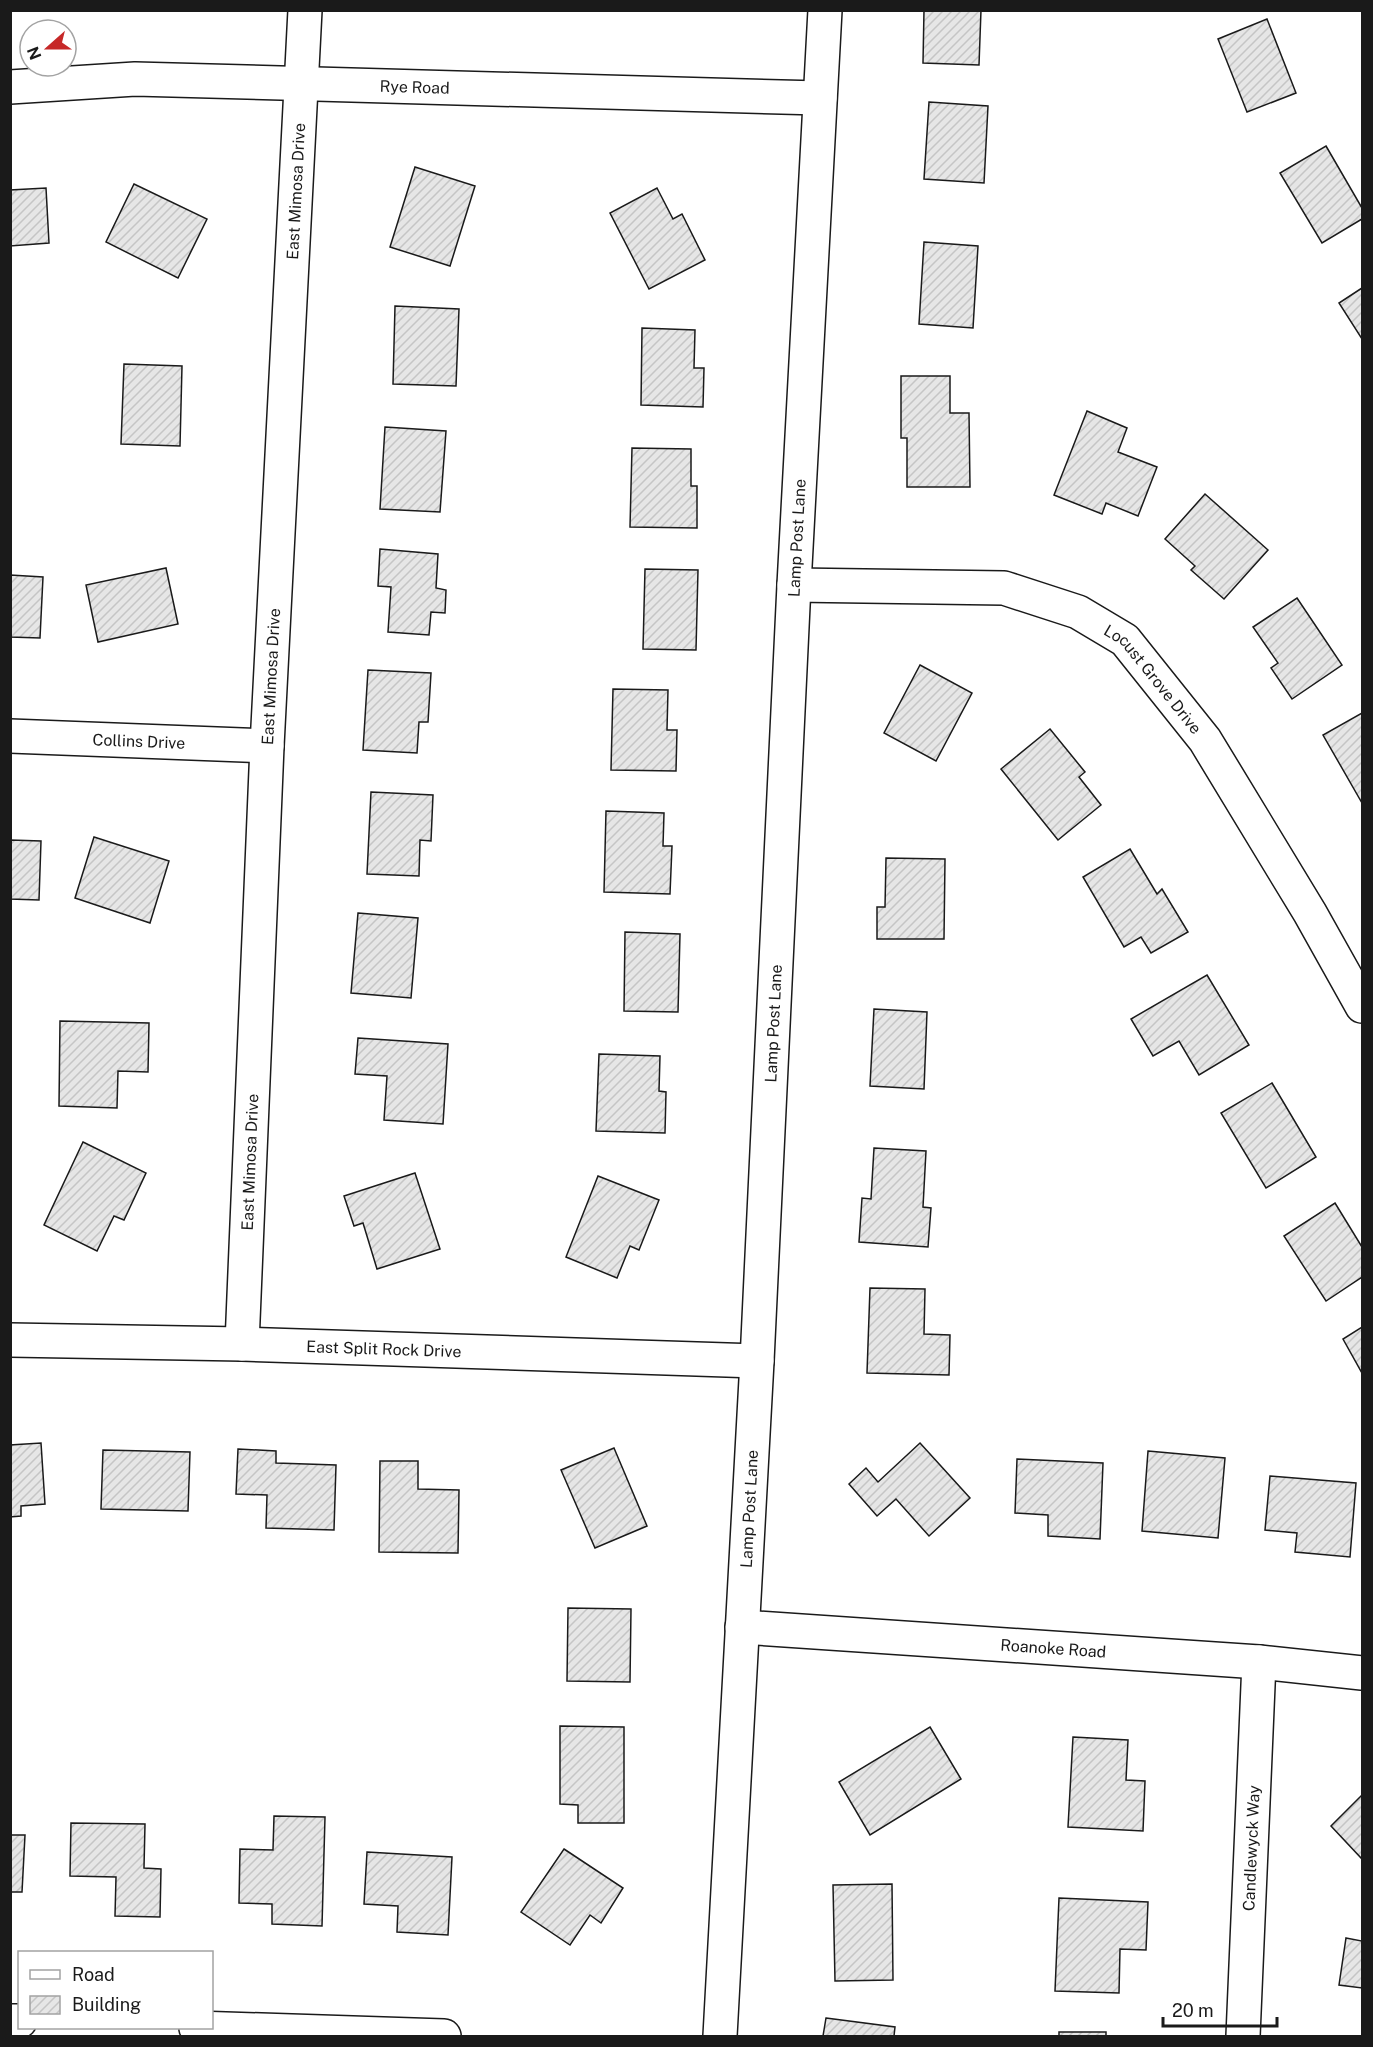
<svg xmlns="http://www.w3.org/2000/svg" width="1373" height="2047" font-family="'Public Sans',sans-serif">
<style>
.building{fill:url(#building-hatch);stroke:#1a1a1a;stroke-width:1.5}
.lines{fill:none;stroke-linecap:round;stroke-linejoin:round}
.street-casing{stroke:#1a1a1a;stroke-width:36}
.street{stroke:#fff;stroke-width:33}
.labels{text-anchor:middle;stroke-width:4.5;stroke-linejoin:round;paint-order:stroke}
.street-label{font-size:16px;fill:#1a1a1a;stroke:#fff}
</style>
<defs>
<pattern id="building-hatch" width="6" height="6" patternUnits="userSpaceOnUse" patternTransform="scale(1.5)"><rect width="6" height="6" fill="#e6e6e6"/><path d="M-1 1l2-2M0 6l6-6M5 7l2-2" fill="none" stroke="#c5c5c5"/></pattern>
</defs>
<rect width="100%" height="100%" fill="#fff"/>
<!-- building -->
<g class="building">
<polygon points="924,10 981,10 979,65 923,63"/>
<polygon points="1267,19 1296,93 1247,112 1218,39"/>
<polygon points="929,102 988,106 984,183 924,179"/>
<polygon points="1326,146 1362,208 1362,219 1322,243 1280,173"/>
<polygon points="415,167 475,186 450,266 390,247"/>
<polygon points="134,184 207,219 178,278 106,242"/>
<polygon points="46,188 49,243 10,246 10,190"/>
<polygon points="657,188 673,219 682,214 705,260 649,289 610,213"/>
<polygon points="924,242 978,246 973,328 919,324"/>
<polygon points="1362,288 1362,339 1339,303"/>
<polygon points="395,306 459,309 456,386 393,384"/>
<polygon points="642,328 695,330 694,368 704,368 703,407 641,405"/>
<polygon points="124,364 182,366 180,446 121,444"/>
<polygon points="901,376 950,376 950,413 969,413 970,487 907,487 907,438 901,438"/>
<polygon points="1087,411 1127,428 1118,452 1157,467 1138,516 1106,503 1102,514 1054,495"/>
<polygon points="385,427 446,431 440,512 380,509"/>
<polygon points="632,448 691,449 691,486 697,486 697,528 630,527"/>
<polygon points="1205,494 1268,550 1224,599 1191,570 1195,566 1165,539"/>
<polygon points="380,549 438,554 436,588 446,590 445,613 431,612 429,635 388,632 391,587 378,586"/>
<polygon points="166,568 178,624 98,642 86,585"/>
<polygon points="645,569 698,570 696,650 643,649"/>
<polygon points="10,575 43,577 40,638 10,637"/>
<polygon points="1297,598 1342,665 1292,699 1271,668 1278,663 1253,627"/>
<polygon points="920,665 972,693 936,761 884,733"/>
<polygon points="368,670 431,673 428,722 419,722 417,753 363,750"/>
<polygon points="613,689 668,690 667,730 677,730 676,771 611,770"/>
<polygon points="1362,713 1362,803 1323,735"/>
<polygon points="1050,729 1085,772 1079,777 1101,805 1058,840 1001,769"/>
<polygon points="371,792 433,795 431,841 420,840 419,876 367,874"/>
<polygon points="606,811 664,813 663,846 672,846 670,894 604,892"/>
<polygon points="94,837 169,861 150,923 75,898"/>
<polygon points="10,840 41,841 39,900 10,899"/>
<polygon points="1130,849 1157,894 1162,889 1188,932 1151,953 1141,937 1124,947 1083,877"/>
<polygon points="886,858 945,859 944,939 877,939 877,907 885,907"/>
<polygon points="358,913 418,918 411,998 351,993"/>
<polygon points="625,932 680,934 678,1012 624,1011"/>
<polygon points="1207,975 1249,1045 1199,1075 1179,1041 1153,1056 1131,1019"/>
<polygon points="874,1009 927,1012 924,1089 870,1086"/>
<polygon points="60,1021 149,1023 148,1072 118,1071 117,1108 59,1106"/>
<polygon points="358,1038 448,1044 443,1124 384,1120 387,1076 355,1074"/>
<polygon points="599,1054 660,1056 659,1091 666,1092 665,1133 596,1131"/>
<polygon points="1272,1083 1316,1157 1266,1188 1221,1113"/>
<polygon points="83,1142 146,1173 124,1220 114,1216 97,1251 44,1225"/>
<polygon points="874,1148 926,1151 923,1207 931,1208 928,1247 859,1242 862,1198 871,1199"/>
<polygon points="415,1173 440,1249 377,1269 363,1223 354,1226 344,1196"/>
<polygon points="598,1176 659,1200 639,1250 630,1246 617,1278 566,1257"/>
<polygon points="1335,1203 1362,1247 1362,1277 1326,1301 1284,1236"/>
<polygon points="870,1288 925,1289 924,1334 950,1335 949,1375 867,1373"/>
<polygon points="1362,1327 1362,1373 1343,1339"/>
<polygon points="41,1443 45,1504 21,1506 21,1516 10,1517 10,1445"/>
<polygon points="920,1443 970,1498 929,1536 896,1499 877,1516 849,1484 866,1468 878,1482"/>
<polygon points="614,1448 647,1526 595,1548 561,1470"/>
<polygon points="238,1449 276,1451 276,1463 336,1465 334,1530 266,1528 267,1495 236,1494"/>
<polygon points="103,1450 190,1452 188,1511 101,1509"/>
<polygon points="1148,1451 1225,1458 1218,1538 1142,1531"/>
<polygon points="1017,1459 1103,1463 1100,1539 1048,1536 1048,1515 1015,1513"/>
<polygon points="380,1461 418,1461 418,1489 459,1490 458,1553 379,1552"/>
<polygon points="1270,1476 1356,1483 1350,1557 1295,1552 1297,1533 1265,1530"/>
<polygon points="568,1608 631,1609 630,1682 567,1681"/>
<polygon points="560,1726 624,1727 624,1823 578,1823 578,1805 560,1804"/>
<polygon points="930,1727 961,1779 870,1835 839,1782"/>
<polygon points="1073,1737 1128,1740 1126,1780 1145,1781 1143,1831 1068,1827"/>
<polygon points="1362,1795 1362,1859 1331,1826"/>
<polygon points="274,1816 325,1817 322,1926 272,1924 272,1904 239,1903 240,1849 273,1850"/>
<polygon points="71,1823 145,1824 144,1868 161,1869 160,1917 115,1916 116,1877 70,1876"/>
<polygon points="10,1835 25,1835 22,1892 10,1892"/>
<polygon points="564,1849 623,1888 601,1923 590,1915 570,1945 521,1912"/>
<polygon points="367,1852 452,1857 448,1935 397,1932 398,1906 364,1904"/>
<polygon points="892,1884 893,1980 835,1981 833,1885"/>
<polygon points="1059,1898 1148,1902 1146,1950 1120,1949 1119,1993 1055,1991"/>
<polygon points="1346,1938 1362,1941 1362,1988 1339,1985"/>
<polygon points="826,2018 895,2027 894,2036 823,2036"/>
<rect x="1059" y="2032" width="47" height="4"/>
</g>
<g class="lines">
<!-- street casing -->
<g class="street-casing">
<g id="street">
<path id="s1" d="M 10,87 L 135,79 L 820,98"/>
<path id="s2" d="M 794,585 L 1004,588 L 1078,612 L 1125,640 L 1205,740 L 1310,913 L 1362,1006"/>
<path id="s3" d="M 10,736 L 267,746"/>
<path id="s4" d="M 10,1340 L 242,1344 L 757,1361"/>
<path id="s5" d="M 242,1344 L 267,746 L 305,10"/>
<path id="s6" d="M 742,1627 L 1259,1662 L 1362,1673"/>
<polyline points="10,2021 20,2021"/>
<polyline points="196,2028 444,2036"/>
<path id="s7" d="M 720,2036 L 757,1361 L 794,585 L 825,10"/>
<path id="s8" d="M 1243,2036 L 1259,1662"/>
</g>
</g>
<!-- street -->
<use href="#street" class="street"/>
</g>
<g class="labels">
<!-- street labels -->
<g class="street-label">
<text dy="6" stroke="none"><textPath href="#s1" startOffset="405">Rye Road</textPath></text>
<text dy="6" stroke="none"><textPath href="#s5" startOffset="1154">East Mimosa Drive</textPath></text>
<text dy="6" stroke="none"><textPath href="#s7" startOffset="1500">Lamp Post Lane</textPath></text>
<text dy="6" stroke="none"><textPath href="#s5" startOffset="668">East Mimosa Drive</textPath></text>
<text dy="6" stroke="none"><textPath href="#s2" startOffset="390">Locust Grove Drive</textPath></text>
<text dy="6" stroke="none"><textPath href="#s3" startOffset="129">Collins Drive</textPath></text>
<text dy="6" stroke="none"><textPath href="#s7" startOffset="1014">Lamp Post Lane</textPath></text>
<text dy="6" stroke="none"><textPath href="#s5" startOffset="182">East Mimosa Drive</textPath></text>
<text dy="6" stroke="none"><textPath href="#s4" startOffset="374">East Split Rock Drive</textPath></text>
<text dy="6" stroke="none"><textPath href="#s7" startOffset="528">Lamp Post Lane</textPath></text>
<text dy="6" stroke="none"><textPath href="#s6" startOffset="312">Roanoke Road</textPath></text>
<text dy="6" stroke="none"><textPath href="#s8" startOffset="188">Candlewyck Way</textPath></text>
</g>
</g>
<!-- border -->
<rect width="1373" height="2047" fill="none" stroke="#1a1a1a" stroke-width="24"/>
<!-- legend -->
<rect x="18" y="1951" width="195" height="78" fill="#ffffff" stroke="#a3a3a3" stroke-width="1.5"/>
<rect x="30" y="1970" width="30" height="9" fill="#ffffff" stroke="#a3a3a3" stroke-width="1.5"/>
<text x="72" y="1981" font-size="18" fill="#1a1a1a">Road</text>
<rect x="30" y="1996" width="30" height="18" fill="url(#building-hatch)" stroke="#a3a3a3" stroke-width="1.5"/>
<text x="72" y="2011" font-size="18" fill="#1a1a1a">Building</text>
<!-- north arrow -->
<g transform="translate(48 48) rotate(249)"><circle r="28" fill="#ffffff" stroke="#a3a3a3" stroke-width="1.5"/>
<path d="M0-4.5L10 22L0 15L-10 22Z" fill="#c62828"/>
<text y="-9" font-size="16" font-weight="bold" text-anchor="middle" fill="#1a1a1a">N</text>
</g>
<!-- scale -->
<path d="M1163 2017v9h114v-9" fill="none" stroke="#1a1a1a" stroke-width="3"/>
<text x="1172" y="2017" font-size="18" fill="#1a1a1a" stroke="#ffffff" stroke-width="4.5" paint-order="stroke">20 m</text>
</svg>
